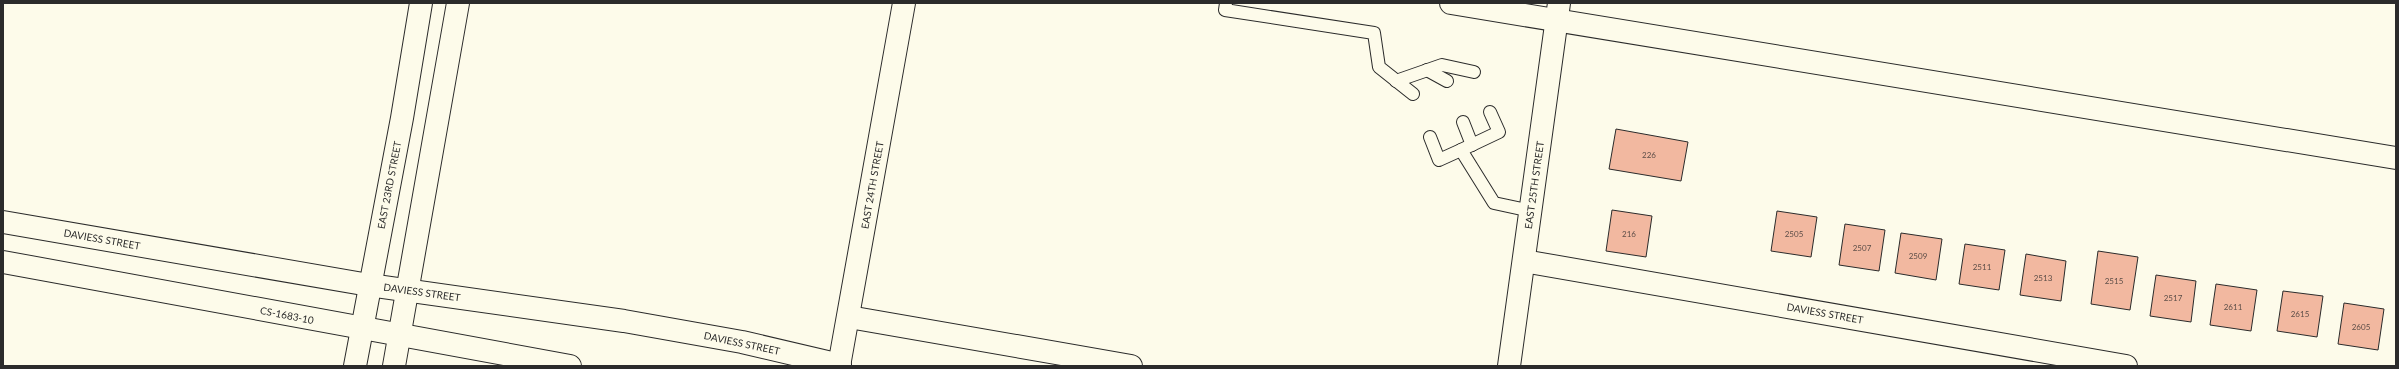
<svg xmlns="http://www.w3.org/2000/svg" width="2399" height="369" font-family="Lato,sans-serif">
<style>
.building{fill:#f2b8a0;stroke:#2b2b2b}
.lines{fill:none;stroke-linecap:round;stroke-linejoin:round}
.lane-casing{stroke:#2b2b2b;stroke-width:14}
.street-casing{stroke:#2b2b2b;stroke-width:24}
.secondary-casing{stroke:#2b2b2b;stroke-width:24}
.lane{stroke:#fdfbea;stroke-width:12}
.street{stroke:#fdfbea;stroke-width:22}
.secondary{stroke:#fdfbea;stroke-width:22}
.labels{text-anchor:middle;stroke-width:3;stroke-linejoin:round;paint-order:stroke}
.number-label{font-size:8px;fill:#5d4e48}
.street-label{font-size:10px;fill:#2b2b2b;stroke:#fdfbea}
</style>
<rect width="100%" height="100%" fill="#fdfbea"/>
<!-- building -->
<g class="building">
<polygon points="1616,129 1688,142 1681,181 1609,169"/>
<polygon points="1612,210 1652,216 1646,257 1606,251"/>
<polygon points="1777,211 1817,217 1811,257 1771,251"/>
<polygon points="1845,224 1885,230 1879,271 1839,265"/>
<polygon points="1901,233 1942,239 1936,280 1895,273"/>
<polygon points="1965,244 2005,250 1999,290 1959,284"/>
<polygon points="2098,251 2138,257 2130,310 2091,304"/>
<polygon points="2026,254 2066,261 2061,301 2020,295"/>
<polygon points="2156,275 2196,281 2191,322 2150,316"/>
<polygon points="2216,284 2257,290 2251,331 2210,325"/>
<polygon points="2283,291 2323,296 2317,337 2277,331"/>
<polygon points="2344,303 2384,309 2378,350 2338,344"/>
</g>
<g class="lines">
<!-- lane casing -->
<g class="lane-casing">
<g id="lane">
<polyline points="1226,3 1225,10 1374,33 1379,67 1413,94"/>
<polyline points="1427,70 1447,81"/>
<polyline points="1396,81 1442,65 1474,72"/>
<polyline points="1463,122 1472,145"/>
<polyline points="1430,137 1439,160 1461,150 1494,203 1531,211"/>
<polyline points="1461,150 1499,132 1490,112"/>
</g>
</g>
<!-- street casing -->
<g class="street-casing">
<g id="street">
<polyline points="3,222 369,285 624,321 742,342 840,365"/>
<polyline points="1524,261 2126,366"/>
<polyline points="3,262 570,366"/>
<polyline points="849,317 1131,366"/>
<polyline points="355,366 402,118 421,3"/>
<polyline points="394,366 458,3"/>
<polyline points="839,366 904,3"/>
</g>
</g>
<!-- secondary casing -->
<g class="secondary-casing">
<g id="secondary">
<polyline points="1451,3 2396,158"/>
<polyline points="1509,366 1559,3"/>
</g>
</g>
<!-- lane -->
<use href="#lane" class="lane"/>
<!-- street -->
<use href="#street" class="street"/>
<!-- secondary -->
<use href="#secondary" class="secondary"/>
</g>
<g class="labels">
<!-- number labels -->
<g class="number-label">
<text x="1649" y="158">226</text>
<text x="1629" y="237">216</text>
<text x="1794" y="237">2505</text>
<text x="1862" y="251">2507</text>
<text x="1918" y="259">2509</text>
<text x="1982" y="270">2511</text>
<text x="2043" y="281">2513</text>
<text x="2114" y="284">2515</text>
<text x="2173" y="301">2517</text>
<text x="2233" y="310">2611</text>
<text x="2300" y="317">2615</text>
<text x="2361" y="330">2605</text>
</g>
<!-- street labels -->
<g class="street-label">
<text transform="translate(389 185) rotate(-79)" y="4">EAST 23RD STREET</text>
<text transform="translate(872 185) rotate(-80)" y="4">EAST 24TH STREET</text>
<text transform="translate(1534 185) rotate(-82)" y="4">EAST 25TH STREET</text>
<text transform="translate(102 239) rotate(10)" y="4">DAVIESS STREET</text>
<text transform="translate(422 292) rotate(8)" y="4">DAVIESS STREET</text>
<text transform="translate(1825 313) rotate(10)" y="4">DAVIESS STREET</text>
<text transform="translate(287 315) rotate(11)" y="4">CS-1683-10</text>
<text transform="translate(742 343) rotate(12)" y="4">DAVIESS STREET</text>
</g>
</g>
<!-- border -->
<rect width="2399" height="369" fill="none" stroke="#2b2b2b" stroke-width="8"/>
</svg>
